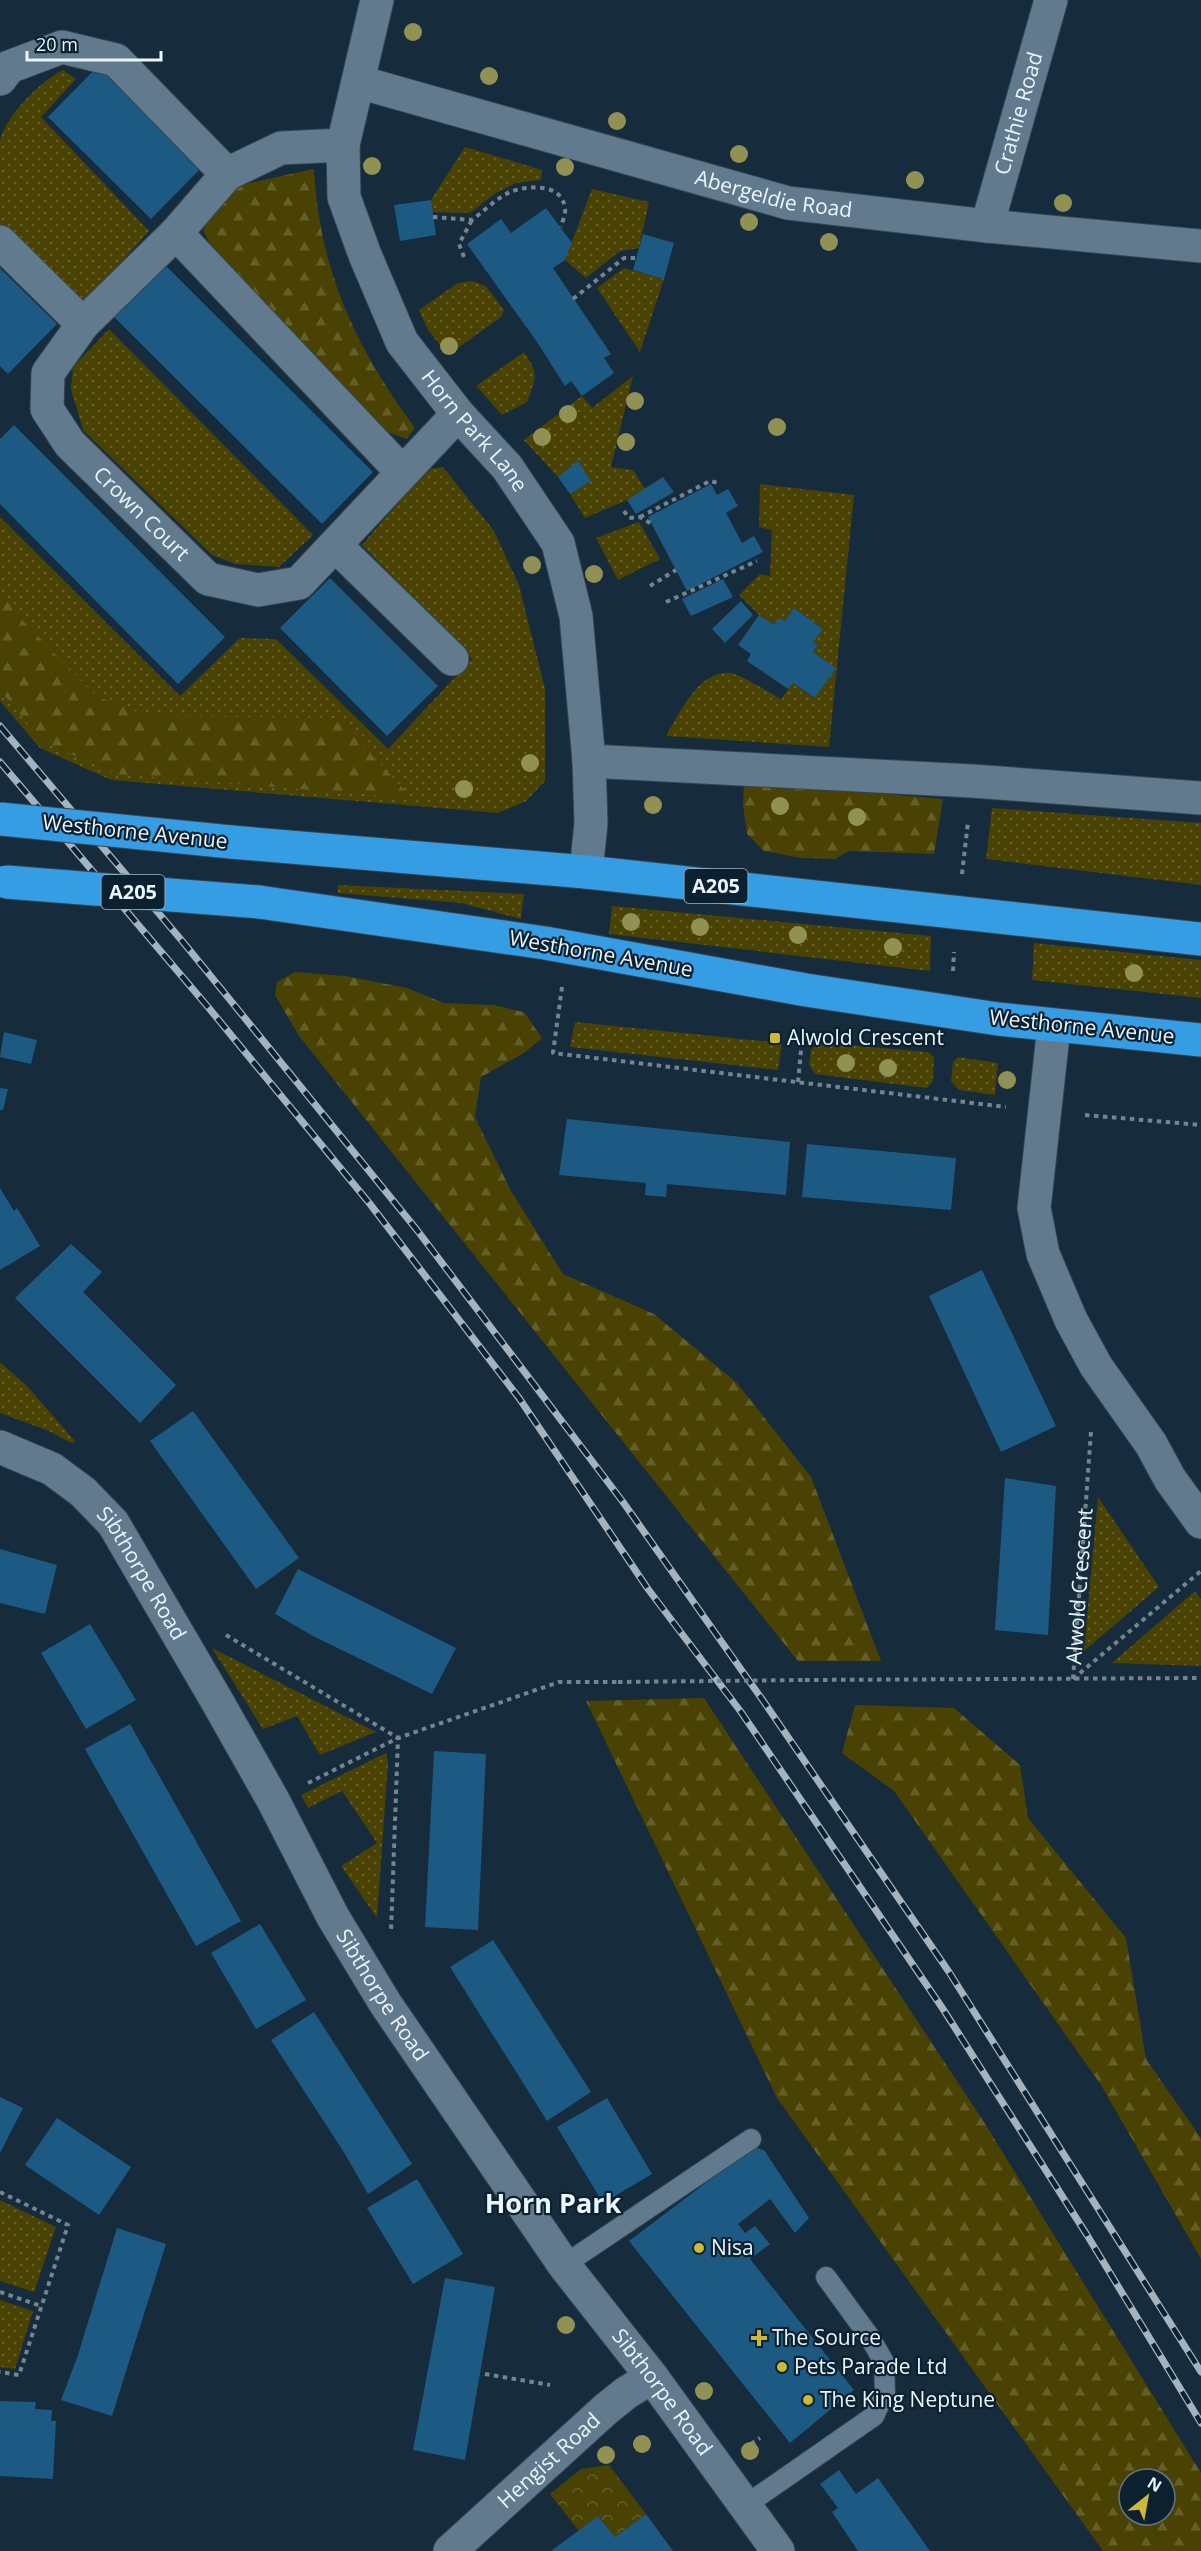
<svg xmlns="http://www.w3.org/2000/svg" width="1201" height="2551" font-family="'Open Sans',sans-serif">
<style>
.grass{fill:url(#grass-dots)}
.forest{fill:url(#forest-firs);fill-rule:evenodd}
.park{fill:url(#park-crowns)}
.building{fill:#1c5a84}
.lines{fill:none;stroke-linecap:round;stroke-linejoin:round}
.lane-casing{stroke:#344552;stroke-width:22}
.street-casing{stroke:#344552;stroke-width:35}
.highway-casing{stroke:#344552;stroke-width:35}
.path{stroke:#748592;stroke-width:4;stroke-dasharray:4.5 4.5;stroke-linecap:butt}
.lane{stroke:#627a8d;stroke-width:20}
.street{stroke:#627a8d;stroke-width:33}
.highway{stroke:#359de3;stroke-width:33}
.rail-casing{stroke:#a5b3bf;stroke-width:7}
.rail{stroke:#0c2130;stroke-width:4.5;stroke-dasharray:14;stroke-linecap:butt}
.highway-bridge-casing{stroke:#344552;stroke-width:35;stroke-linecap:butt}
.path-bridge{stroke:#748592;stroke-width:4;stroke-dasharray:4.5 4.5;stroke-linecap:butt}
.highway-bridge{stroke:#359de3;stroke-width:33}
.tree{fill:#929154}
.poi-dot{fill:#ccb938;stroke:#0c2130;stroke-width:2}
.labels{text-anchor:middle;stroke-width:4.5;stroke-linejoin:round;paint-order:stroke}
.shield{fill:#0c2130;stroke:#a7b5c0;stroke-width:1.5}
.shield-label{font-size:20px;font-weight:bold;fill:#eaf5fe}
.street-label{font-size:21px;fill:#eaf5fe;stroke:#0c2130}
.poi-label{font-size:21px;fill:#eaf5fe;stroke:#0c2130;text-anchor:start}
.district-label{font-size:27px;font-weight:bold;fill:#eaf5fe;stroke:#0c2130}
</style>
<defs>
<pattern id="grass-dots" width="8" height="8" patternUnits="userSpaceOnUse" patternTransform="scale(1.5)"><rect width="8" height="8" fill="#4a4203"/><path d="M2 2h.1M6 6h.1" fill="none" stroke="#645e29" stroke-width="1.8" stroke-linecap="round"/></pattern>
<pattern id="forest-firs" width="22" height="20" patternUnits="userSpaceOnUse" patternTransform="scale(1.5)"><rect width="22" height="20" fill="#4a4203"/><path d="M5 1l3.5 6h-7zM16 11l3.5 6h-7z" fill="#645e29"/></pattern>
<pattern id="park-crowns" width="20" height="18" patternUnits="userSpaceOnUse" patternTransform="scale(1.5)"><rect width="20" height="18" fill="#4a4203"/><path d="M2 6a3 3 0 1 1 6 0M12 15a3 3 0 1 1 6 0" fill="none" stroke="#645e29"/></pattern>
</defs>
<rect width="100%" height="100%" fill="#162b3b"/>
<!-- grass -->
<g class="grass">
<path d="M 63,70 L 76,79 L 41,117 L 149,231 L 85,303 L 0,225 C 0,198 0,168 0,141 C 4,117 42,80 63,70 Z"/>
<polygon points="465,147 542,170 541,180 516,183 496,193 470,213 432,212 431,200"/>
<polygon points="592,189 649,202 639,248 620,251 586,278 565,260"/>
<polygon points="624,268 664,279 640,352 597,288"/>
<polygon points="472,281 486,286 504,310 501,317 448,355 428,330 419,310 458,283"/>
<polygon points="109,329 313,535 279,567 236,564 212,555 83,430 71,389 73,367"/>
<path d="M 524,352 C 538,373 537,377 527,402 L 502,415 L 476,386 Z"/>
<polygon points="633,376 611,467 633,470 645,489 627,500 585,518 570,494 591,481 578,462 558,477 524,440 582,396 592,408"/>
<polygon points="443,467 494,531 519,585 545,689 545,781 526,801 498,813 111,780 40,748 0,701 0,517 180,696 240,638 276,639 388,749 472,659 362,545 427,469"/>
<path d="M 760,484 L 854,495 L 829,747 L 666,736 C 679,714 699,670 730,673 C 740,674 770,693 781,699 L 793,683 L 814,698 L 836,668 L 813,652 L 818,645 L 813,642 L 822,628 L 794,608 L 785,621 L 779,618 L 774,625 L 759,615 L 739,595 L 760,574 L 770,576 L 772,530 L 759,527 Z"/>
<polygon points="639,522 660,559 618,580 596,538"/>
<polygon points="992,808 1201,823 1201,885 986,859"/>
<polygon points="338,885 524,894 521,919 461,903 338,893"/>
<polygon points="612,906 931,936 930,971 609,934"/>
<polygon points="1034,943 1201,960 1201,998 1032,980"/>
<polygon points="575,1022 782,1043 778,1070 570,1047"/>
<polygon points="824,1043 928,1052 934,1057 933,1081 927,1088 815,1074 809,1065 811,1050 817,1044"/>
<polygon points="958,1057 998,1063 995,1095 959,1090 951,1081 953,1062"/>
<polygon points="0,1362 27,1386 75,1441 72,1443 49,1431 0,1413"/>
<polygon points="1098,1497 1159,1587 1084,1651"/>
<polygon points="1195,1591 1201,1599 1201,1666 1112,1663"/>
<polygon points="212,1648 376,1732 320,1755 297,1716 263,1729"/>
<polygon points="386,1753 388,1763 377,1918 341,1866 377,1843 342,1791 308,1808 301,1795"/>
<polygon points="0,2200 56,2227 34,2292 0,2281"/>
<polygon points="0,2300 33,2311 15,2369 0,2367"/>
</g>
<!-- forest -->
<g class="forest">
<path d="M 314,169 C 320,272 355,346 415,428 L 407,439 L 374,427 L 210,244 L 203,230 L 217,202 L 240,185 Z"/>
<polygon points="0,592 21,619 96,696 148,716 337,718 412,798 117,774 43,742 0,690"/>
<polygon points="849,767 875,793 943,799 934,854 849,851 835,859 801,858 764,851 747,834 743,805 744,782"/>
<polygon points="295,972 345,976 407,988 444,1003 493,1005 524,1012 542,1038 524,1053 481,1077 475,1117 511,1191 563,1274 654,1314 737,1383 811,1477 881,1661 798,1661 299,1036 275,995 277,982"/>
<path d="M 704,1698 L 984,2122 L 1201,2473 L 1201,2551 L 1103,2551 L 777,2098 L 586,1701 ZM 1129,2479 L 1165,2479 L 1165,2515 L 1129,2515 Z"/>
<polygon points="855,1705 954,1708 1020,1765 1028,1818 1126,1938 1146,2059 1201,2138 1201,2259 1101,2085 894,1791 842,1753"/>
</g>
<!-- park -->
<polygon class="park" points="609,2465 646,2514 615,2537 598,2516 579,2531 550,2494 581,2469"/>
<!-- building -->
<g class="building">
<polygon points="98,66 201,168 151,219 48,117"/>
<polygon points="431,200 436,235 400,241 394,205"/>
<polygon points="546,208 572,243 565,260 553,268 611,354 604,358 614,373 582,396 571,381 565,386 537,342 467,244 501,219 511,233"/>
<polygon points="643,234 674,243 664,279 633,270"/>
<polygon points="166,266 373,472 322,524 114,317"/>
<polygon points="0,268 57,324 8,374 0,366"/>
<polygon points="14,425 225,637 178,684 0,504 0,439"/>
<polygon points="578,461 591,481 570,494 558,477"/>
<polygon points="663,477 674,492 636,514 627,500"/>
<polygon points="711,484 717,495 728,489 738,506 726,513 742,543 754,536 763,552 687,591 648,517"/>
<polygon points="330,578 438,686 387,736 280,628"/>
<polygon points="723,579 733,597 691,616 682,599"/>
<polygon points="741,601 753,615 725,643 712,629"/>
<polygon points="794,608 823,629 813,642 818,645 813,652 836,668 815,698 793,683 788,689 747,661 751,654 738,645 759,615 774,625 779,618 785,621"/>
<polygon points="4,1032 37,1040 31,1064 0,1057"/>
<polygon points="0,1088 8,1089 3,1110 0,1110"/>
<polygon points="567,1119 790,1142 786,1195 667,1184 666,1197 645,1195 646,1183 559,1175"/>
<polygon points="807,1144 956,1158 951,1210 802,1197"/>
<polygon points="0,1188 14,1211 17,1208 40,1246 0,1270"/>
<polygon points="71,1244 102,1272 83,1292 176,1385 140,1423 15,1298"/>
<polygon points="982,1270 1056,1426 1001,1452 929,1296"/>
<polygon points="193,1411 299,1558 256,1589 150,1441"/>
<polygon points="1005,1478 1056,1486 1048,1635 995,1630"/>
<polygon points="0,1549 57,1565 45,1614 0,1603"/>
<polygon points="298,1569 456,1648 432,1694 313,1636 275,1614"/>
<polygon points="90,1624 136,1700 86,1729 41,1653"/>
<polygon points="130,1724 241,1921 196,1946 85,1749"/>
<polygon points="434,1751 486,1754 478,1930 425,1927"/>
<polygon points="260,1924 306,2000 256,2029 211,1953"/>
<polygon points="493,1940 591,2092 547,2121 450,1967"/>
<polygon points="314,2012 412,2164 368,2194 345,2154 271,2040"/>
<polygon points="0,2097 23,2108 0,2153"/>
<polygon points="607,2098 652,2174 603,2203 557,2127"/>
<polygon points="57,2118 131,2167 99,2215 25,2165"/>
<polygon points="753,2147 764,2150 809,2218 795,2233 770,2199 738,2224 745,2233 755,2226 770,2244 750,2259 854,2390 790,2443 629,2241"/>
<polygon points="417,2179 463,2254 413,2284 367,2208"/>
<polygon points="117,2228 166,2244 112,2416 61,2400 77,2358"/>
<polygon points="445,2278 495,2287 465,2460 413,2450"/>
<polygon points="0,2401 36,2402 35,2409 52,2410 51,2421 56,2421 53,2479 0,2476"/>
<polygon points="839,2470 856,2494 878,2478 930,2551 858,2551 832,2512 838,2508 820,2484"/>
<polygon points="646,2514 673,2551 551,2551 598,2516 615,2537"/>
</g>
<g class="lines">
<!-- lane casing -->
<g class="lane-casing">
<g id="lane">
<polyline points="564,2265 751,2139"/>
<polyline points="746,2505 874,2416 885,2392 884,2362 869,2336 826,2277"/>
</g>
</g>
<!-- street casing -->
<g class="street-casing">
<g id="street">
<path id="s2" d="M 377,0 L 343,145 L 344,197 L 365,255 L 402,342 L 458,414 L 507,467 L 558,543 L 576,616 L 589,761 L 591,823 L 586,872"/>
<polyline points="0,79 9,67 62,47 116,60 227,174"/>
<path id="s3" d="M 359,82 L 788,203 L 987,226 L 1201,246"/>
<path id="s4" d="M 343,145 L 281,148 L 227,174 L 176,233 L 83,324 L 48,373 L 47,409 L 70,444 L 208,579 L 258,590 L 299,583 L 458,414"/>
<path id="s5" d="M 987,226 L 1051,0"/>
<polyline points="176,233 402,472"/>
<polyline points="0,242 83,324"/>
<polyline points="335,545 452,659"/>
<polyline points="589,761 972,781 1201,798"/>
<polyline points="1054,1026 1034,1208 1043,1254 1071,1320 1096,1366 1151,1444 1170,1479 1201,1522"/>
<path id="s6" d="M 0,1447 L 52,1469 L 83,1492 L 113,1523 L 217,1701 L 273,1800 L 333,1917 L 385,2003 L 564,2265 L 652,2377 L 778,2551"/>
<path id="s7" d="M 450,2551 L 606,2409 L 626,2393 L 652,2377"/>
</g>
</g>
<!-- highway casing -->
<g class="highway-casing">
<g id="highway">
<polyline points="231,842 586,872 1201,939"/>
<polyline points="259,902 545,943 806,990 998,1019 1201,1040"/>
</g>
</g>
<!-- path -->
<g class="path">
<path d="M 433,217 L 472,220 C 484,211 497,198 510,192 C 528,185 563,183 565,209 C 566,214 562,222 561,227"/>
<polyline points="464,257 459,244 472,220"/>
<polyline points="573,299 624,258 636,258"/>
<polyline points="624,511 629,518 640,517 652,524"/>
<polyline points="640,517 710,481 718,483"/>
<polyline points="650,586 676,570"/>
<polyline points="666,602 757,561"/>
<polyline points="962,874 968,822"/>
<polyline points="953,971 954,952"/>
<polyline points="562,987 553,1053 1006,1107"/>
<polyline points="798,1082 803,1029"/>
<polyline points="1085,1115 1201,1125"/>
<polyline points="226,1635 398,1738 391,1932"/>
<path id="s1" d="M 1073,1679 L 1091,1432"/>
<polyline points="1073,1679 1201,1571"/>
<polyline points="805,1680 1201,1678"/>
<polyline points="308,1783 398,1738 559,1682 618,1682"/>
<polyline points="0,2192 68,2225 19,2375 0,2372"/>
<polyline points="0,2292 41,2306"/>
<polyline points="485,2374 550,2385"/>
<polyline points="751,2444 760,2438"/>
</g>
<!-- lane -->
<use href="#lane" class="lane"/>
<!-- street -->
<use href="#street" class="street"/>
<!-- highway -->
<use href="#highway" class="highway"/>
<!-- rail casing -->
<g class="rail-casing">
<g id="rail">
<polyline points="0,726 183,942 417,1230 623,1502 764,1702 949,1972 1201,2372"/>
<polyline points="0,762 208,1007 370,1204 519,1398 648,1589 741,1712 943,2009 1087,2235 1201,2423"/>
</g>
</g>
<!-- rail -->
<use href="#rail" class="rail"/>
<!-- highway-bridge casing -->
<g class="highway-bridge-casing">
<g id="highway-bridge">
<polyline points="0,819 231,842"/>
<polyline points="6,882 259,902"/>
</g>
</g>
<!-- path-bridge -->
<polyline class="path-bridge" points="618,1682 805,1680"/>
<!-- highway-bridge -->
<use href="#highway-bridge" class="highway-bridge"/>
</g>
<!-- trees -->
<g class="tree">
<circle cx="413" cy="32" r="9"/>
<circle cx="489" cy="76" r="9"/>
<circle cx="617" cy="121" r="9"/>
<circle cx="739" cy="154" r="9"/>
<circle cx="372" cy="166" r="9"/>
<circle cx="565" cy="167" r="9"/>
<circle cx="915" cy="180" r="9"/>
<circle cx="1063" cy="203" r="9"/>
<circle cx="749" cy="222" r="9"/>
<circle cx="829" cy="242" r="9"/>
<circle cx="449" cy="346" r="9"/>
<circle cx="635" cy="401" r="9"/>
<circle cx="568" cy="414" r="9"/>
<circle cx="777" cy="427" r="9"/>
<circle cx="542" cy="437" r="9"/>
<circle cx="626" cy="442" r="9"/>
<circle cx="532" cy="565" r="9"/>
<circle cx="594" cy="574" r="9"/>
<circle cx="530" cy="763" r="9"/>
<circle cx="464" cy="789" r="9"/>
<circle cx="653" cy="805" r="9"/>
<circle cx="780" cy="806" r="9"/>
<circle cx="857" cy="817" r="9"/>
<circle cx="631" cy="922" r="9"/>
<circle cx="700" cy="927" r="9"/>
<circle cx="798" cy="935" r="9"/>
<circle cx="893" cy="947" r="9"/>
<circle cx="1134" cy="973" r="9"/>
<circle cx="846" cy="1063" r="9"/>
<circle cx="888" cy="1068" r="9"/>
<circle cx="1007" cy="1080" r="9"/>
<circle cx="566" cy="2325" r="9"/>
<circle cx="704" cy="2391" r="9"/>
<circle cx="642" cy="2444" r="9"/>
<circle cx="750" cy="2451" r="9"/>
<circle cx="606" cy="2455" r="9"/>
</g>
<!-- markers -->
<g class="poi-dot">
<rect x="769" y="1032" width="12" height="12" rx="3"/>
<circle cx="699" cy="2248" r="6"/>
<path d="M756 2329h6v6h6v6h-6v6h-6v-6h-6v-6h6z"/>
<circle cx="782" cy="2367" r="6"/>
<circle cx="808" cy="2400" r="6"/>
</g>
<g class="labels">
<!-- shield labels -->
<g class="shield">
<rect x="684.5" y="869" width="63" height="34" rx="4.5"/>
<rect x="101.5" y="875" width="63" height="34" rx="4.5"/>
</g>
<g class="shield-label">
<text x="716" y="893">A205</text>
<text x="133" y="899">A205</text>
</g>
<!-- street labels -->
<g class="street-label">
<text dy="7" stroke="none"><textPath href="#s5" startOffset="117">Crathie Road</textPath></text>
<text dy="7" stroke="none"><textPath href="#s3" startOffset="430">Abergeldie Road</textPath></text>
<text dy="7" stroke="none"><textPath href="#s2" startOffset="472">Horn Park Lane</textPath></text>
<text dy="7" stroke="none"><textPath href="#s4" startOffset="568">Crown Court</textPath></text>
<text transform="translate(135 832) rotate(6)" y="7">Westhorne Avenue</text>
<text transform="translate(601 954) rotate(10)" y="7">Westhorne Avenue</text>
<text transform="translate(1082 1027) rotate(6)" y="7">Westhorne Avenue</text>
<text dy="7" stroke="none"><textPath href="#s6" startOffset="196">Sibthorpe Road</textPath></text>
<text dy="7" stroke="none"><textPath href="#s1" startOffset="93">Alwold Crescent</textPath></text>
<text dy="7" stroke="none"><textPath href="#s6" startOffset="682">Sibthorpe Road</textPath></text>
<text dy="7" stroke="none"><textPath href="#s6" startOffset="1168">Sibthorpe Road</textPath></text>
<text dy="7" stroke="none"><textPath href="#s7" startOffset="134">Hengist Road</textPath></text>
</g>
<!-- poi labels -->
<g class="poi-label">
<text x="787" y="1045">Alwold Crescent</text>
<text x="711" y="2255">Nisa</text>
<text x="772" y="2345">The Source</text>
<text x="794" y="2374">Pets Parade Ltd</text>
<text x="820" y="2407">The King Neptune</text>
</g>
<!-- district labels -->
<g class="district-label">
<text x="553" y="2213">Horn Park</text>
</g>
</g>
<!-- north arrow -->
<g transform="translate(1147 2497) rotate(31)"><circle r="28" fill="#0c2130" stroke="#657682" stroke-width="1.5"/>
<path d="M0-4.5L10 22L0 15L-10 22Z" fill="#ccb938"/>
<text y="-9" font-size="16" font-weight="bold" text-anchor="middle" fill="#eaf5fe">N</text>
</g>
<!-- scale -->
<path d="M27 51v9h134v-9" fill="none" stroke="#eaf5fe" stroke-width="3"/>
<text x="36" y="51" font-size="18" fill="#eaf5fe" stroke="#0c2130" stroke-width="4.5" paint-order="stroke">20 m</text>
</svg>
